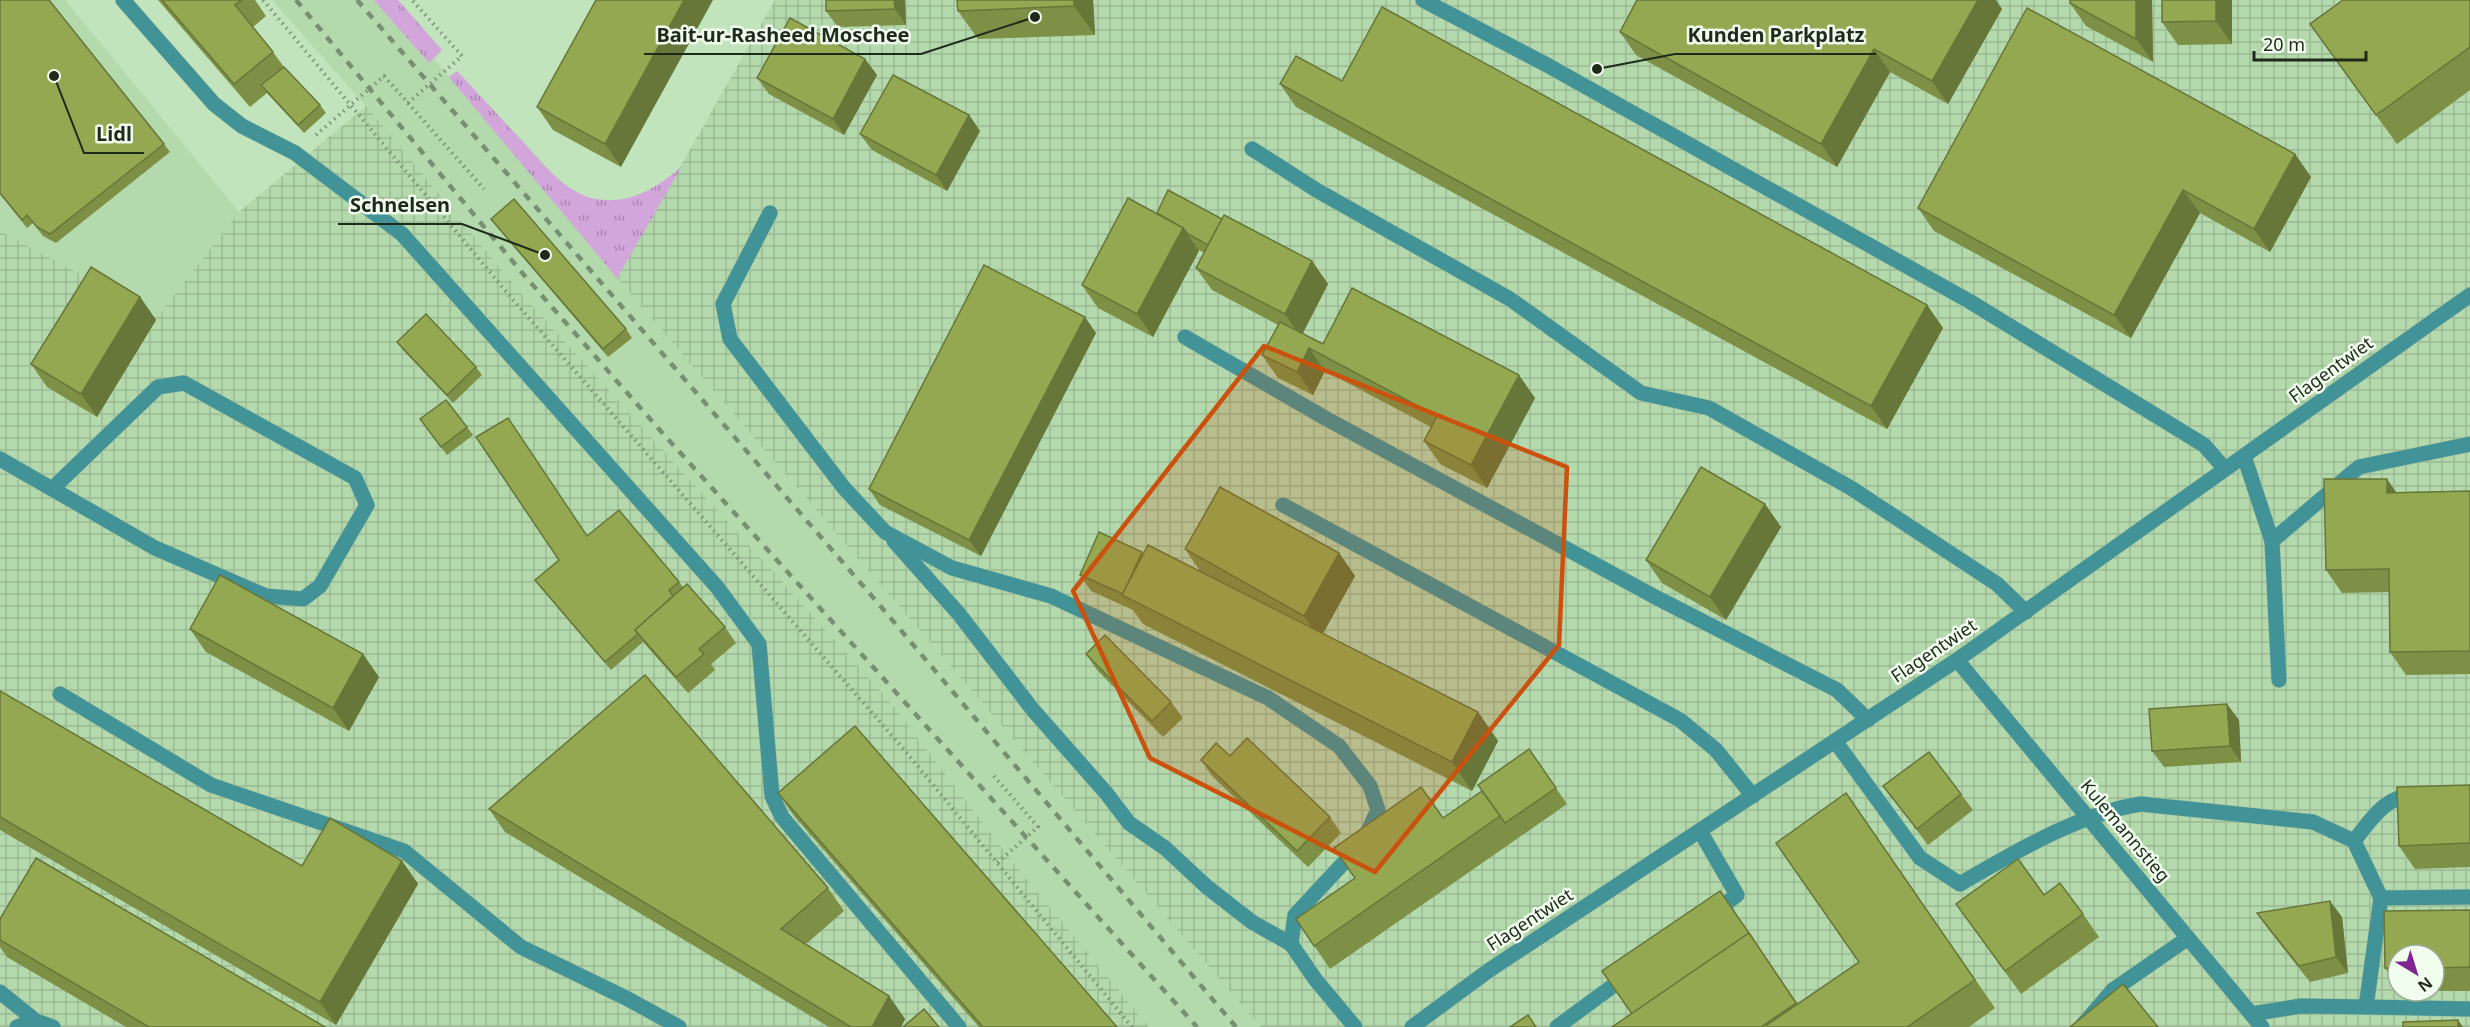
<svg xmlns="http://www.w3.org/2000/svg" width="2470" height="1027" font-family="'Noto Sans',sans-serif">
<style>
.built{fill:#b3d9ac}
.industrial{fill:url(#industrial-grid);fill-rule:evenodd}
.grass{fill:url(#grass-tufts)}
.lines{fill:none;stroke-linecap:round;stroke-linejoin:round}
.minor-casing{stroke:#a1bf9c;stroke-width:16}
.path{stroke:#7b9376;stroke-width:4;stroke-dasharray:1.5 4.5;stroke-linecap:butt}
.minor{stroke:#429398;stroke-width:15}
.rail{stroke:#778f73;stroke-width:4.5;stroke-dasharray:8 8;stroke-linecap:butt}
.wall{fill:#7e9046}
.shaded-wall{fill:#677639}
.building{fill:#93a851;stroke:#677639;stroke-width:1.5}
.marked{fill:#ca520e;fill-opacity:0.2;stroke:#ca520e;stroke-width:4.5;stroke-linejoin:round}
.labels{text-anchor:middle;stroke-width:5;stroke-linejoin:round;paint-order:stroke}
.street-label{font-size:18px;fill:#1e2b1c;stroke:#f1feee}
.leader{fill:none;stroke:#1e2b1c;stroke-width:2}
.callout-dot{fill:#1e2b1c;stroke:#f1feee;stroke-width:2}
.callout-label{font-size:20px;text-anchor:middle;font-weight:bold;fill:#1e2b1c;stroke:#f1feee;stroke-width:5;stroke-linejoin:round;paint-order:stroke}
</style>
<defs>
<pattern id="industrial-grid" width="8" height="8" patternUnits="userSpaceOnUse" patternTransform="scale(1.5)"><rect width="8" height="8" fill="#b3d9ac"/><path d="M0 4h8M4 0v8" fill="none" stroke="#9aba93"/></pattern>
<pattern id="grass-tufts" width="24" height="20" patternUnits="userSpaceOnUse" patternTransform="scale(1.5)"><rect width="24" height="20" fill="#d2a5db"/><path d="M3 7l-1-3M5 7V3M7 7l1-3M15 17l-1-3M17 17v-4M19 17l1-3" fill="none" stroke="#aa87b1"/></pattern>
</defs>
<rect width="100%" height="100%" fill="#c2e4bc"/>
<!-- built -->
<g class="built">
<polygon points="0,0 65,0 239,212 158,316 0,231"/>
<polygon points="272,0 398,0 442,50 434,59 449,77 457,71 554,175 617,278 1261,1027 1149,1027 1015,865 888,699 520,292 366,106"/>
</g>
<!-- industrial -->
<g class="industrial">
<path d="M 775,0 L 2470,0 L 2470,1027 L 1261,1027 L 617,278 ZM 2398,955 L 2434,955 L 2434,991 L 2398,991 Z"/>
<polygon points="366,106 520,292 888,699 1015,865 1149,1027 0,1027 0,231 158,316 239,212"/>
</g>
<!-- grass -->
<g class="grass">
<polygon points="374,0 398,0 442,50 429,63"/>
<path d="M 457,71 C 479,95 501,118 523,142 C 538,158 552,176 570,188 C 609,214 651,195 682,166 L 617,278 L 449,77 Z"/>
</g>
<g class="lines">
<!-- minor casing -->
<g class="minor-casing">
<g id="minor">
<polyline points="123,0 214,104 242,126 295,153 402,234 717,587 759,644 772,796 782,817 959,1027"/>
<polyline points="1423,0 1547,65 1969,301 2204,445 2225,469"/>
<polyline points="1252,149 1318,191 1510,299 1641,393 1709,408 1851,488 1997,584 2026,612"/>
<polyline points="770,213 723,304 730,339 844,488 885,532 952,568 1051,596 1268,698 1339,746 1370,786 1378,810 1363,842 1295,915 1291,944 1315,979 1355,1027"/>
<polyline points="1185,337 1325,418 1659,599 1837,690 1868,720"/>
<polyline points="2244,456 2272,541 2279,680"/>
<polyline points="0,459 155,548 266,596 303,599 320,586 367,505 355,478 184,383 158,387 52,489"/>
<polyline points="1283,505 1680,720 1716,750 1753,796"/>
<polyline points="894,541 959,614 1033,710 1107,794 1129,823 1165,848 1207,887 1252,922 1291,944"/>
<polyline points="2272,541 2359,467 2470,444"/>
<polyline points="1957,660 2262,1027"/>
<polyline points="60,694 211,785 404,851 521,947 626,998 679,1027"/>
<path d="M 1835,741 L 1920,858 L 1960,884 C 2013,853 2080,813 2141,804 L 2313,822 L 2354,841 L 2381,898"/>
<polyline points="1700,831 1737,895 1712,914"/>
<path d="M 2354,841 C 2371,820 2385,795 2416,795"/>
<polyline points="0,992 36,1021"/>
<polyline points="2366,1007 2470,1009"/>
<polyline points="2251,1014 2301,1006 2366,1007 2381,898 2470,897"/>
<polyline points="17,1027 36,1021 53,1027"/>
<polyline points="1412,1027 1488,971 1957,660 2470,295"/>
<polyline points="1557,1027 1629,974"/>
<polyline points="2081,1027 2113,990 2188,938"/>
</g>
</g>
<!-- path -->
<g class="path">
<polyline points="263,0 509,295 906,752 1132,1027"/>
<polyline points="408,103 484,189"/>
<polyline points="316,135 384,76 408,103 462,56 412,0"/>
<polyline points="994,776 1038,827 997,863"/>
</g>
<!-- minor -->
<use href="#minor" class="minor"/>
<!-- rail -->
<g class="rail">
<polyline points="296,0 524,275 658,428 1197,1027"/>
<polyline points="357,0 877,602 1236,1027"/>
</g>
</g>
<!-- wall -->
<g class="wall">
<polygon points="0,0 164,144 170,152 56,243 43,236 33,223 27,228 0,194"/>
<polygon points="158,0 255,0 266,16 253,27 273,52 284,67 320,105 326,113 304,133 267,93 250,107"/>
<polygon points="596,0 621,167 553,130 537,107"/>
<polygon points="826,0 905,0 906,25 838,27 826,11"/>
<polygon points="957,0 1093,0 1095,35 978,39 958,11"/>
<polygon points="2152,0 2153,62 2086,26 2070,3"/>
<polygon points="2232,0 2232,44 2178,45 2162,22"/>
<polygon points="2470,0 2470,90 2397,144 2310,24"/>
<polygon points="2002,9 1948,104 1890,72 1837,167 1636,55 1620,32"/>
<polygon points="865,59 877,75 844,135 769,94 757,78"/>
<polygon points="1280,84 1927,305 1943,328 1887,429 1296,107"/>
<polygon points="969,115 980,131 947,191 872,150 860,134"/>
<polygon points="2295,154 2311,177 2270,252 2200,213 2131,338 1934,231 1918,208"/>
<polygon points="1157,213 1222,219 1312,261 1328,284 1302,333 1323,344 1535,398 1487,488 1440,464 1424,441 1431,427 1325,371 1313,395 1278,378 1262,355 1278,325 1212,290 1196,268 1204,253 1199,250 1153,337 1098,308 1082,285"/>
<polygon points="491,219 626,329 632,338 608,357 497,227"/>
<polygon points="140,297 156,320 97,417 47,387 31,364"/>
<polygon points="1096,333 981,556 880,505 869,489"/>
<polygon points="397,342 476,367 482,375 453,403 403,350"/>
<polygon points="420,419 467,427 473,435 447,455"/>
<polygon points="2470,491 2470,674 2406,675 2390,652 2389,592 2342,593 2326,570 2397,492"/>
<polygon points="1765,504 1781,527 1726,620 1662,583 1646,560"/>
<polygon points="587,536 679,582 683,587 725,627 736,643 711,664 715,670 688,693 643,642 611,670 541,588 535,580"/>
<polygon points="1185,549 1339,553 1355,576 1323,633 1478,712 1498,741 1472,791 1143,624 1133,610 1091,591 1080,575 1143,554 1200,571"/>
<polygon points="190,629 379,677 349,731 206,652"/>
<polygon points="1086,654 1171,702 1183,718 1163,737 1097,670"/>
<polygon points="0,691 302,866 402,861 418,884 336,1025 0,830"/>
<polygon points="2239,720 2241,762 2164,767 2152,751"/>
<polygon points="1529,749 1567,804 1330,969 1296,919 1482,791"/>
<polygon points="1230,756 1330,817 1341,833 1308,867 1212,776 1201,760"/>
<polygon points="2470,785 2470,867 2415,869 2399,846"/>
<polygon points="1883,786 1961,794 1973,810 1928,845"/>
<polygon points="778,793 1117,1027 979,1027 794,816"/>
<polygon points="1846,793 1995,1008 1969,1027 1612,1027 1632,1014 1720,891 1798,1004 1859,962"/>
<polygon points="489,809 828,888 844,911 806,944 889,996 905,1019 901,1027 829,1027 505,832"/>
<polygon points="2044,895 2083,914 2099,937 2021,994 1956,904"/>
<polygon points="2470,910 2470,991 2434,991 2434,955 2398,955 2398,987 2385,968 2384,911"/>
<polygon points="2257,913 2342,917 2348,973 2310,982 2268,929"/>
<polygon points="0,919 325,1027 126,1027 7,957 0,947"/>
</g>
<!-- shaded-wall -->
<g class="shaded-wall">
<polygon points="684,0 713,0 621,167 605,144"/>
<polygon points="894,0 905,0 906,25 895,9"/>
<polygon points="1074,0 1093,0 1095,35 1074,6"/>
<polygon points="1978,0 1996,0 2002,9 1948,104 1932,81"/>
<polygon points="2136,0 2152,0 2153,62 2136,39"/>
<polygon points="2216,0 2232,0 2232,44 2216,21"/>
<polygon points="1874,49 1890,72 1837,167 1821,144"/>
<polygon points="865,59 877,75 844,135 833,119"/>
<polygon points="969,115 980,131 947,191 936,175"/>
<polygon points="2295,154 2311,177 2270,252 2254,229"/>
<polygon points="2183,190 2200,213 2131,338 2114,315"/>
<polygon points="1183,228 1199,251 1153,337 1137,314"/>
<polygon points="1312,261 1328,284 1301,337 1285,314"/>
<polygon points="140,297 156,320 97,417 81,394"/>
<polygon points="1927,305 1943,328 1887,429 1871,406"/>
<polygon points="1085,317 1096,333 981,556 969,540"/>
<polygon points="1309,348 1325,371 1313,395 1297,372"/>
<polygon points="1519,375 1535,398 1487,488 1471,465"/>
<polygon points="2387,479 2403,502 2387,493"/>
<polygon points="1765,504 1781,527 1726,620 1710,597"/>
<polygon points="1339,553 1355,576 1320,639 1304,616"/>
<polygon points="363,654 379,677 349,731 333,708"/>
<polygon points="2227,704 2239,720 2241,762 2230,746"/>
<polygon points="1478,712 1498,741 1472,791 1452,762"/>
<polygon points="402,861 418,884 336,1025 320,1002"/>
<polygon points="2330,901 2342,917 2348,973 2336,957"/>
<polygon points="889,996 905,1019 901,1027 872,1027"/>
<polygon points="2458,1020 2463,1027 2458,1027"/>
</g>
<!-- building -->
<g class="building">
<polygon points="0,0 49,0 164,144 50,234 37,227 27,215 22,220 0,193"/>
<polygon points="162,0 242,0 235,5 273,52 234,84"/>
<polygon points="596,0 684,0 605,144 537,107"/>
<polygon points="826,0 894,0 895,9 826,11"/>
<polygon points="957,0 1074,0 1074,6 958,11"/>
<polygon points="1637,0 1978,0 1932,81 1874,49 1821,144 1620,32"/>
<polygon points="2070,0 2136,0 2136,39 2070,3"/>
<polygon points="2162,0 2216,0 2216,21 2162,22"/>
<polygon points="2343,0 2470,0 2470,47 2376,115 2310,24"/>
<polygon points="1382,7 1927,305 1871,406 1280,84 1296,56 1342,81"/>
<polygon points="2027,8 2295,154 2254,229 2183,190 2114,315 1918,208"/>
<polygon points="790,18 865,59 833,119 757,78"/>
<polygon points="284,67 320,105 298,125 261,85"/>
<polygon points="893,75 969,115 936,175 860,134"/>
<polygon points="1168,190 1222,219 1208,245 1188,234 1183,228 1157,213"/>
<polygon points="1128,198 1183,228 1137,314 1082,285"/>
<polygon points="514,199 626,329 603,349 491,219"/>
<polygon points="1224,215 1312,261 1285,314 1196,268"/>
<polygon points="984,265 1085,317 969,540 869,489"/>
<polygon points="91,267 140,297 81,394 31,364"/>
<polygon points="1352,288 1519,375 1471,465 1424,441 1437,416 1309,348 1297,372 1262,355 1280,322 1323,344"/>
<polygon points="426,314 476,367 447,395 397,342"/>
<polygon points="446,400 467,427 441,447 420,419"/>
<polygon points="508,418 587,536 619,510 679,582 669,590 673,596 635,630 638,634 605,662 535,580 559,560 476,437"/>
<polygon points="1701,467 1765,504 1710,597 1646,560"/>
<polygon points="2324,479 2387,479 2387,493 2470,491 2470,651 2390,652 2389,569 2326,570"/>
<polygon points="1220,487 1339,553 1304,616 1185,549"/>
<polygon points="1099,532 1142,552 1123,594 1080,575"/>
<polygon points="1148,545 1478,712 1452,762 1122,595"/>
<polygon points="220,575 363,654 333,708 190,629"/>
<polygon points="687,584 725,627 699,649 704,654 676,677 635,630"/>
<polygon points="1105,635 1171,702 1152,721 1086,654"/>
<polygon points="645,675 828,888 781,929 889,996 872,1027 851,1027 489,809"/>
<polygon points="0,691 302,866 330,818 402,861 320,1002 0,817"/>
<polygon points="2227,704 2230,746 2152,751 2149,709"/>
<polygon points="855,726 1117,1027 983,1027 778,793"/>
<polygon points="1247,738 1330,817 1297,851 1201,760 1216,743 1230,756"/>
<polygon points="1529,749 1556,788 1505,823 1478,785"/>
<polygon points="1929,752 1961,794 1917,829 1883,786"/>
<polygon points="2470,785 2470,843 2399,846 2397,787"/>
<polygon points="1421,787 1443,818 1482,791 1500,816 1314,946 1296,919 1355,878 1334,848"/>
<polygon points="1846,793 1975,980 1907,1027 1768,1027 1767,1025 1859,962 1776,843"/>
<polygon points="36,858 325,1027 149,1027 0,940 0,919"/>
<polygon points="2018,859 2044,895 2060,883 2083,914 2005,971 1956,904"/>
<polygon points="1720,891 1753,939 1749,933 1632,1014 1602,971"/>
<polygon points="2330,901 2336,957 2299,966 2257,913"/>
<polygon points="2470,910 2470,967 2434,968 2434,955 2398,955 2398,968 2385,968 2384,911"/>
<polygon points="1749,933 1796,1003 1761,1027 1612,1027"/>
<polygon points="2123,984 2158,1027 2070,1027"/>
<polygon points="924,1009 939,1027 903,1027"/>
<polygon points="1528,1015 1536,1027 1510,1027"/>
<polygon points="2458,1020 2458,1027 2403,1027 2403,1022"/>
</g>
<!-- marked area -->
<path class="marked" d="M 1264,346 L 1567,467 L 1559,645 L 1375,872 L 1150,758 L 1073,591 Z"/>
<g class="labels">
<!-- street labels -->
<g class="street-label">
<text transform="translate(2331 370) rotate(-36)" y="6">Flagentwiet</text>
<text transform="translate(1934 651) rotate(-34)" y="6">Flagentwiet</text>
<text transform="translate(2125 831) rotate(50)" y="6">Kulemannstieg</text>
<text transform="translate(1530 920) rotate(-33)" y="6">Flagentwiet</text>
</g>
</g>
<!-- callouts -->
<path class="leader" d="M1035 17L921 54H644M1597 69L1675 54H1876M54 76L84 153H144M545 255L462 224H338"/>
<g class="callout-dot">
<circle cx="1035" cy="17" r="6"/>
<circle cx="1597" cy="69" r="6"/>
<circle cx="54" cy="76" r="6"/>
<circle cx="545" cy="255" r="6"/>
</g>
<g class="callout-label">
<text x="783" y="42">Bait-ur-Rasheed Moschee</text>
<text x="1776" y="42">Kunden Parkplatz</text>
<text x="114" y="141">Lidl</text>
<text x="400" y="212">Schnelsen</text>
</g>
<!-- north arrow -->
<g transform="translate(2416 973) rotate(142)"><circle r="28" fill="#f1feee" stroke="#9daa9a" stroke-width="1.5"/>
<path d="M0-4.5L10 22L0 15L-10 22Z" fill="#802592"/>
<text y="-9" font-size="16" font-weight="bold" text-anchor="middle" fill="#1e2b1c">N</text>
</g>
<!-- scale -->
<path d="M2254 51v9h112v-9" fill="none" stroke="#1e2b1c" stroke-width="3"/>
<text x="2263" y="51" font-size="18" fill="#1e2b1c" stroke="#f1feee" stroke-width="4.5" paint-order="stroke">20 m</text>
</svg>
